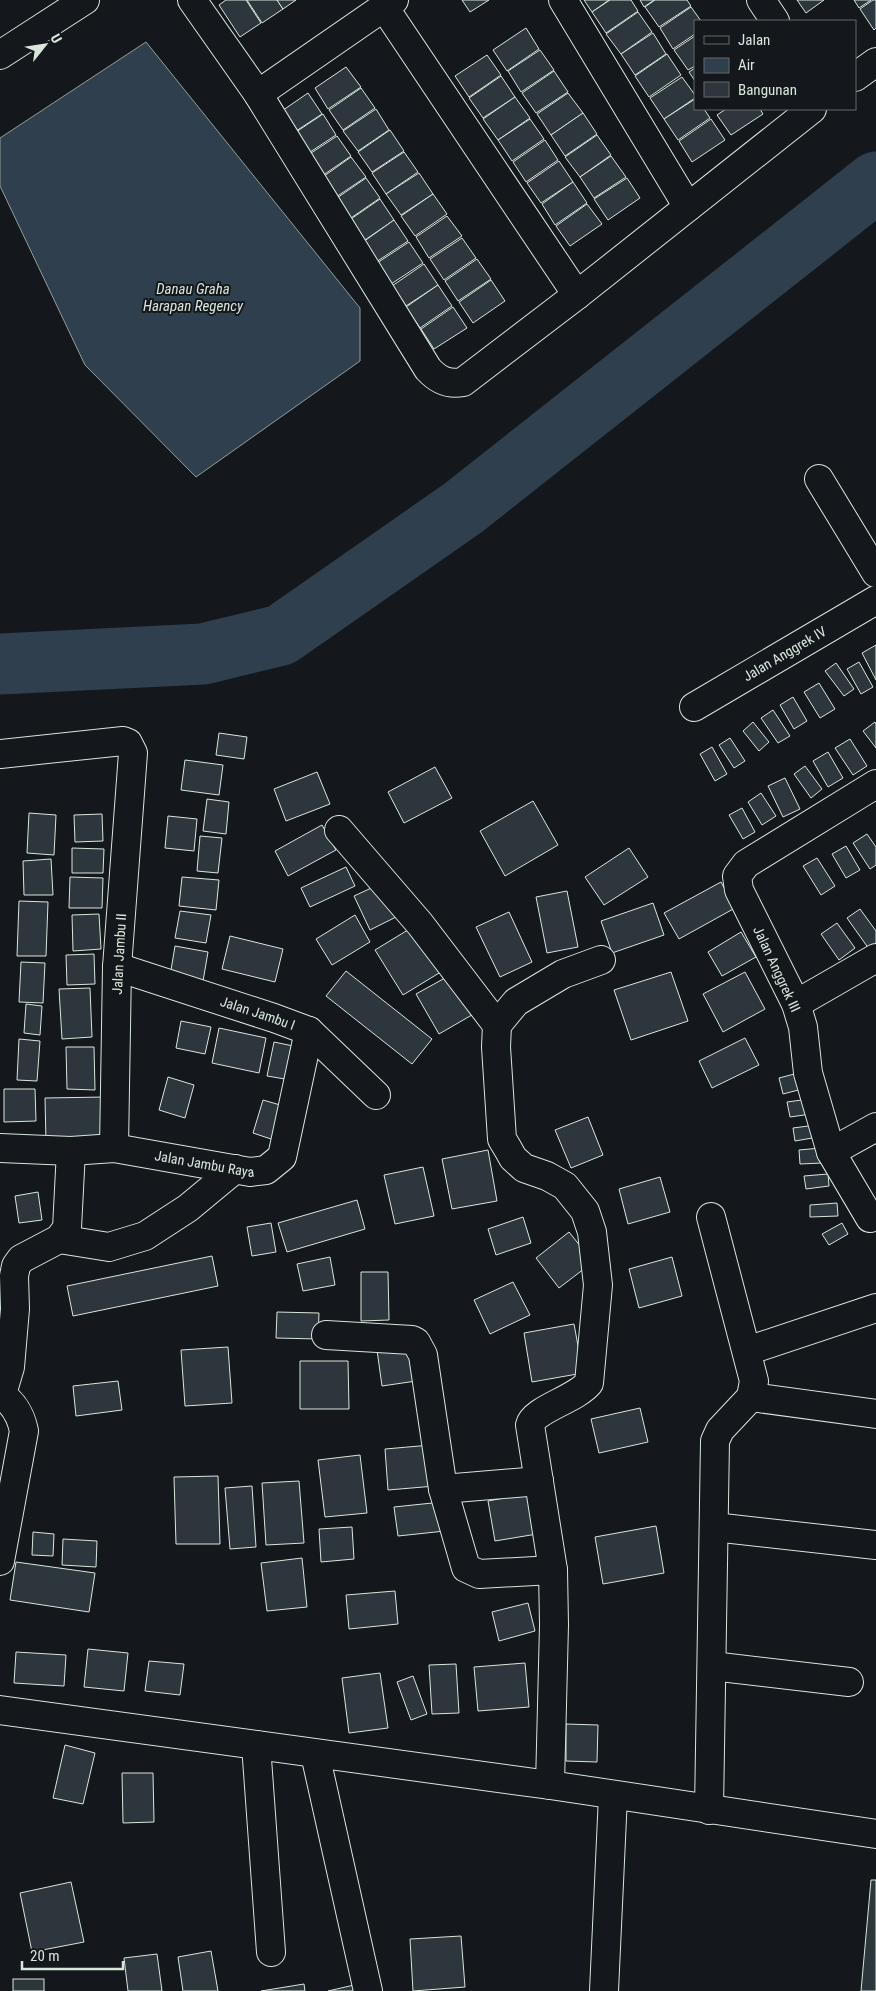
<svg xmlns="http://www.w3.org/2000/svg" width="876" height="1991" font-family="'Roboto Condensed',sans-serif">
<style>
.water{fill:#2f3f4d;stroke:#939e99}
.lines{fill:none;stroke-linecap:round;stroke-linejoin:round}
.river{stroke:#2f3f4d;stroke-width:61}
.building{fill:#2c363c;stroke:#d8e6dc}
.minor-casing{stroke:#d8e6dc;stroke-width:30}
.minor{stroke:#14181c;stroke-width:28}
.labels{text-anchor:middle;stroke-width:4;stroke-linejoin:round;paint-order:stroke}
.street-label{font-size:14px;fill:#d8e6dc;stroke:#14181c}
.water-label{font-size:15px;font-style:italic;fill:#d8e6dc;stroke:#14181c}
</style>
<rect width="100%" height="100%" fill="#14181c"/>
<!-- water -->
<polygon class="water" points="146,42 360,308 360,361 196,477 85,365 0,186 0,138"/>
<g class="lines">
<!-- river -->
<polyline class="river" points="0,664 203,654 281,635 463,508 876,182"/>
</g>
<!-- building -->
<g class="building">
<polygon points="226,0 246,0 261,23 240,37 219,5"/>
<polygon points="247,0 277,0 283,9 262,23"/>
<polygon points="277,0 296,0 283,9"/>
<polygon points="462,0 489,0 470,12"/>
<polygon points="584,0 609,0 592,12"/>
<polygon points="610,0 631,0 638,11 606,33 592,12"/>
<polygon points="640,0 654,0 644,7"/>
<polygon points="655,0 687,0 691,6 659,27 645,7"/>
<polygon points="797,0 824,0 806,13"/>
<polygon points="854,0 871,0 859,8"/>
<polygon points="873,0 876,0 876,28 874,30 860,9"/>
<polygon points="691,7 701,21 695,21 695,34 673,49 660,28"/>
<polygon points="638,12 652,32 621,54 606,34"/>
<polygon points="526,28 539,49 507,71 493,50"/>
<polygon points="653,33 666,54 635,75 621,54"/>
<polygon points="695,36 695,66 688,70 674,50"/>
<polygon points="540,50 554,70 521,92 508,71"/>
<polygon points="667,54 681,75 649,97 635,76"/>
<polygon points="487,55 501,75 469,97 455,76"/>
<polygon points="346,67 361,87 328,109 315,88"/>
<polygon points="695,68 695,81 689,72"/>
<polygon points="554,71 568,92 536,113 522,93"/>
<polygon points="501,76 515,97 483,118 469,98"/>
<polygon points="682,77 695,95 695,98 664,119 650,98"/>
<polygon points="361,88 375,108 343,130 329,110"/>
<polygon points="308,93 322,114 290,135 276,115"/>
<polygon points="568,93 583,113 551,135 537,114"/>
<polygon points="515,97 530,118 498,140 483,119"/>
<polygon points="695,99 695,109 704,109 710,118 678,140 664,119"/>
<polygon points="376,109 389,130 358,151 343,131"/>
<polygon points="726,109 760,109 763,114 731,135 717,115"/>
<polygon points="583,113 597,134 565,156 551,135"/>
<polygon points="323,114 336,135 304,156 290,136"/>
<polygon points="530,119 544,139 512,161 498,140"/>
<polygon points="711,119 725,140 692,162 679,141"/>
<polygon points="390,130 404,151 372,172 358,152"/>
<polygon points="597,135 611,155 580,177 565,157"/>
<polygon points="337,136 351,156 319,178 305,157"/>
<polygon points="545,140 558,160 526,182 513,162"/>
<polygon points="404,152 418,172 386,194 372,173"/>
<polygon points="611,156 626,177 594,198 580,177"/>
<polygon points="351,157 366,177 333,199 320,179"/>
<polygon points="559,161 573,182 541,203 527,183"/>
<polygon points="419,173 433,194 401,215 386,194"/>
<polygon points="366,178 380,198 348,220 334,200"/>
<polygon points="627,178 640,198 608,220 594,199"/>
<polygon points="573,182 587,203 555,225 542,204"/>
<polygon points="433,194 447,214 415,236 401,216"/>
<polygon points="380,199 394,220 362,242 348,221"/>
<polygon points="587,204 602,224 570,246 556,226"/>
<polygon points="447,216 462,236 429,258 416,237"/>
<polygon points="394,220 408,241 376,262 363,242"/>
<polygon points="462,238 476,258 444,280 430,259"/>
<polygon points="409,242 423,263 391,284 377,263"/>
<polygon points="477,259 491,279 458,301 445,281"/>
<polygon points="424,264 438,285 406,306 392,286"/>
<polygon points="491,280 505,301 473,323 459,302"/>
<polygon points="438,285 452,306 420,328 406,307"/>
<polygon points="453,307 467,328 434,349 421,329"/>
<polygon points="876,645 876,680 862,653"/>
<polygon points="859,662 873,687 861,694 847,669"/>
<polygon points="836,663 854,689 844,696 825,671"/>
<polygon points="819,683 835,709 820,718 804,692"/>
<polygon points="793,697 807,721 794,729 780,705"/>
<polygon points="773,710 790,736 778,743 761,718"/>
<polygon points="753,722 769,742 759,751 743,731"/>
<polygon points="875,722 876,724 876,748 863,731"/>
<polygon points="219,733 247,737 244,759 216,755"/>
<polygon points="730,738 745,761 734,768 719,745"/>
<polygon points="850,739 867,766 853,775 835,748"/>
<polygon points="712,747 727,774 715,781 700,754"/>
<polygon points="828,752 843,778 828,787 813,761"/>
<polygon points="185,760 223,765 219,795 181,790"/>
<polygon points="805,766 822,789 811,798 794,774"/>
<polygon points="435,767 452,798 404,823 388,792"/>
<polygon points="317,772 330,804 286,821 274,789"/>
<polygon points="785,778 800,809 783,817 768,786"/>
<polygon points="761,793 776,816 762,825 748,802"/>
<polygon points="207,799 229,802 226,834 203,831"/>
<polygon points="533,801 558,845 505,876 480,831"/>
<polygon points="742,808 755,832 743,839 729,815"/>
<polygon points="29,813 56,815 54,855 27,853"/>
<polygon points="102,814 103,841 75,842 74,815"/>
<polygon points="168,816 197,819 194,851 165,848"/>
<polygon points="322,825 336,850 288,876 275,851"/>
<polygon points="867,834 876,847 876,865 870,869 853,843"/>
<polygon points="200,836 222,838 218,873 197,871"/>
<polygon points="846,846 860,870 846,878 832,854"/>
<polygon points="72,848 104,849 103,873 72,873"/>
<polygon points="629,848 648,877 604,905 585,877"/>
<polygon points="817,858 835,886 821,895 803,866"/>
<polygon points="51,859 53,895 24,895 23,861"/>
<polygon points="346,867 355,886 310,907 301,888"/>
<polygon points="70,877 103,878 102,908 69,908"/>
<polygon points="182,877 219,880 216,910 179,906"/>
<polygon points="721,882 735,908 679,939 664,913"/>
<polygon points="380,884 396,917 370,930 354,896"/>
<polygon points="567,891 578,947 547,953 536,897"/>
<polygon points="19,901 48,902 46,956 17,956"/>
<polygon points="653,903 664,935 612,953 601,921"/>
<polygon points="860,909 876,931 876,944 869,949 847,918"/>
<polygon points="180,911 211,915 206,943 175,938"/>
<polygon points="509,912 532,962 500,977 476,927"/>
<polygon points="99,914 101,949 73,951 72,915"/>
<polygon points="355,915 370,942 332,965 316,939"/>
<polygon points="837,923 855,948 839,960 821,934"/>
<polygon points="416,925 444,970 403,995 375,950"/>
<polygon points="741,932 756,957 722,976 708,952"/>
<polygon points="230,936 283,949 275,982 222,969"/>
<polygon points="175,946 208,952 202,987 169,982"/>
<polygon points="94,954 95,984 67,985 66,955"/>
<polygon points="21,962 45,963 43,1003 19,1002"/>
<polygon points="346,971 432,1039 412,1064 326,996"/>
<polygon points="671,972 688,1021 631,1040 614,990"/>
<polygon points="745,972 765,1009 723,1032 703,994"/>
<polygon points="454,973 477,1012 439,1034 416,994"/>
<polygon points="90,988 92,1037 62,1039 59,989"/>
<polygon points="26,1004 42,1006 40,1035 24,1033"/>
<polygon points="181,1021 211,1027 205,1054 176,1048"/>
<polygon points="219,1028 266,1038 259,1073 212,1063"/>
<polygon points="745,1038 759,1065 712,1088 699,1061"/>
<polygon points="19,1039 40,1041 37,1081 17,1080"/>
<polygon points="274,1042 298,1047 291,1080 267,1076"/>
<polygon points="66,1047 94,1047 95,1090 67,1089"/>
<polygon points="802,1072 806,1088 783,1094 779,1078"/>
<polygon points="168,1077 194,1085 185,1118 159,1110"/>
<polygon points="4,1089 35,1089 36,1121 4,1122"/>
<polygon points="105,1097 105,1141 46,1142 45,1098"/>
<polygon points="809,1099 811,1114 790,1117 787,1102"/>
<polygon points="263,1100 287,1107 277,1141 253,1133"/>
<polygon points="588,1117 603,1155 571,1168 555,1130"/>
<polygon points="816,1125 818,1137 795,1141 793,1128"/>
<polygon points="821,1148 822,1163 800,1164 799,1150"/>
<polygon points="488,1150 497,1201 452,1209 442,1159"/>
<polygon points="423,1167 434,1216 395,1224 384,1175"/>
<polygon points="828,1174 829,1186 806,1189 804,1176"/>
<polygon points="660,1177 670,1212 628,1224 619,1189"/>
<polygon points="38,1192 42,1220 19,1223 15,1196"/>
<polygon points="357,1200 365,1229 287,1252 278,1223"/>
<polygon points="837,1203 838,1216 810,1217 810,1205"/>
<polygon points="523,1217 531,1243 496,1255 488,1229"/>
<polygon points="271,1223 276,1252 252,1256 247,1227"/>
<polygon points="842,1223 848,1234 829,1245 822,1234"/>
<polygon points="569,1232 593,1262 559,1288 536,1258"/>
<polygon points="212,1256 218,1286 73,1316 67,1286"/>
<polygon points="330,1257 335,1285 303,1291 297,1264"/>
<polygon points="672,1257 682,1296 639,1308 629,1269"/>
<polygon points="361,1272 388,1272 389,1320 361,1321"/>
<polygon points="513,1282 530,1315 490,1334 474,1300"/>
<polygon points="277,1312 319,1313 318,1339 276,1338"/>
<polygon points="574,1324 583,1373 532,1382 524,1333"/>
<polygon points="410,1345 416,1381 382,1386 377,1350"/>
<polygon points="228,1347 232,1403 185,1406 181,1350"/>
<polygon points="300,1361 348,1361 349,1409 300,1409"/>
<polygon points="118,1381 122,1410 76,1416 73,1386"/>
<polygon points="640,1408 648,1442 599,1453 591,1419"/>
<polygon points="431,1445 435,1486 388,1490 385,1449"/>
<polygon points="360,1455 367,1513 325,1517 318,1460"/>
<polygon points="218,1476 220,1544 176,1544 174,1477"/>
<polygon points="299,1481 304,1543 266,1545 262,1483"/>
<polygon points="252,1486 256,1547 230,1549 225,1488"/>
<polygon points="536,1492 543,1533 495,1541 488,1501"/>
<polygon points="442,1502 445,1531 398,1536 394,1507"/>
<polygon points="656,1526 664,1573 603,1584 595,1537"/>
<polygon points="352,1527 354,1559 321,1562 319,1529"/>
<polygon points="33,1532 54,1534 53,1556 32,1555"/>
<polygon points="63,1539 97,1541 96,1567 62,1565"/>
<polygon points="302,1558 307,1607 267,1611 261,1563"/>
<polygon points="16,1562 95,1573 89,1612 10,1600"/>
<polygon points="395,1591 398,1624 349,1629 346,1595"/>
<polygon points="528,1603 535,1631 499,1641 492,1612"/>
<polygon points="88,1649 128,1653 124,1691 84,1687"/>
<polygon points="16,1652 66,1655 64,1686 14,1683"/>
<polygon points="149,1661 184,1664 180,1695 145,1691"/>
<polygon points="525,1663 529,1707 478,1711 474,1667"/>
<polygon points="456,1664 459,1713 432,1714 429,1665"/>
<polygon points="380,1673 388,1728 349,1733 342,1678"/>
<polygon points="413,1676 427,1714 411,1720 397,1682"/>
<polygon points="566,1724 598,1725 597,1762 566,1761"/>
<polygon points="65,1745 95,1753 83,1804 53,1798"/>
<polygon points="122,1773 153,1773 154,1822 123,1823"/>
<polygon points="871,1880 876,1880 876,1991 861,1991"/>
<polygon points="71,1882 84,1942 32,1952 20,1893"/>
<polygon points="461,1936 465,1987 413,1991 410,1939"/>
<polygon points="211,1951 218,1991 183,1991 178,1957"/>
<polygon points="157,1954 162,1991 128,1991 124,1958"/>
<rect x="13" y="1979" width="31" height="12"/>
<polygon points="304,1984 305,1991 261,1991"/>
<polygon points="354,1985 356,1991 328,1991"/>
</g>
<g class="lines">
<!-- minor casing -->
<g class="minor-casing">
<g id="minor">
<path d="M 192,0 L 258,94 L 428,369 C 438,380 448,385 463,382 L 577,295 L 812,109"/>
<polyline points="563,0 688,207"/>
<polyline points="761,0 775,21"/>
<polyline points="384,7 577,295"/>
<polyline points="0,55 85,0"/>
<polyline points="855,77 876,62"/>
<polyline points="258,94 394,0"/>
<polyline points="819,479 876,573"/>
<path id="s1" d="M 694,707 L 876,600"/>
<polyline points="0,754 123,741 128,743 133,753 117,967 114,1148"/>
<polyline points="339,830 420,924 497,1025"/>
<path id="s2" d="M 117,967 L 274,1018 L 309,1031 L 376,1095"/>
<polyline points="796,1004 876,958"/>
<path id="s3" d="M 0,1148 L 71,1151 L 114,1148 L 250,1172 L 266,1170 L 282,1157 L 309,1031"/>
<polyline points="831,1152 876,1127"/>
<polyline points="870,1218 831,1152 808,1073 803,1027 796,1004 739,890 737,876 746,864 876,784"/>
<polyline points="59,1239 109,1247 145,1236 188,1208 235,1169"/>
<polyline points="326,1335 412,1340 416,1342 423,1355 443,1489 466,1568 479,1574 553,1570"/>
<polyline points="747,1351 876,1308"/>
<path d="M 0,1394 C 13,1402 21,1416 24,1431 L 0,1561"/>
<polyline points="2,1394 10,1367 15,1309 14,1276 16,1266 21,1259 59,1239 67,1228 71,1151"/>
<polyline points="751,1397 876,1414"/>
<polyline points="443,1489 539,1481"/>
<polyline points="714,1527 876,1545"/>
<polyline points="712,1666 849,1682"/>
<polyline points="0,1710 550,1785 876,1834"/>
<polyline points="256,1745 271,1952"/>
<polyline points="315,1754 368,1991"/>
<path d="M 550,1785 L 554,1625 L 553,1570 L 530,1425 C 533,1410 576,1399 589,1383 L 598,1285 L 592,1232 L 585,1211 L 565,1186 L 547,1176 L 524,1168 L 513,1158 L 508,1149 L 502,1139 L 496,1047 L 497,1025 L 516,1002 L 563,974 L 601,960"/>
<polyline points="709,1810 715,1441 720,1430 751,1397 754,1381 711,1217"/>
<polyline points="604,1991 613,1796"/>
</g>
</g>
<!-- minor -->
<use href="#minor" class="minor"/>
</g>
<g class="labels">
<!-- street labels -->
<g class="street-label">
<text dy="5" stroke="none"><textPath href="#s1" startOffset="105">Jalan Anggrek IV</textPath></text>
<text transform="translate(119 954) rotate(-87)" y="5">Jalan Jambu II</text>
<text transform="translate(777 969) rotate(65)" y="5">Jalan Anggrek III</text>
<text dy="5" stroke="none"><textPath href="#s2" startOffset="148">Jalan Jambu I</textPath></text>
<text dy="5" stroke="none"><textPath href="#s3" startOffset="206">Jalan Jambu Raya</textPath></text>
</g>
<!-- water labels -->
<g class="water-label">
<text x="193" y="294">Danau Graha<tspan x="193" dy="17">Harapan Regency</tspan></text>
</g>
</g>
<!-- legend -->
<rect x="694" y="20" width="162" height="90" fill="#14181c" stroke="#626a69"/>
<rect x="704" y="36" width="25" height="8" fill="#14181c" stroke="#626a69"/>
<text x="738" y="45" font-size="15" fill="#d8e6dc">Jalan</text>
<rect x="704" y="58" width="25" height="15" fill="#2f3f4d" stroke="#626a69"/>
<text x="738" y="70" font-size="15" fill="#d8e6dc">Air</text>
<rect x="704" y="82" width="25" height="15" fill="#2c363c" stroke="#626a69"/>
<text x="738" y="95" font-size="15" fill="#d8e6dc">Bangunan</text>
<!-- north arrow -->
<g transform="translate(45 45) rotate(60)" stroke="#14181c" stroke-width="4" paint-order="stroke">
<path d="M0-4L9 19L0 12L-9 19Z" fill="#d8e6dc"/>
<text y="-8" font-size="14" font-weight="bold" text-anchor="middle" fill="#d8e6dc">U</text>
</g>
<!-- scale -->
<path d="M22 1961v8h101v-8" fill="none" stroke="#d8e6dc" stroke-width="2.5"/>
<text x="30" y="1961" font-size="15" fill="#d8e6dc" stroke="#14181c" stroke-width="4" paint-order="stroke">20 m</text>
</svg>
